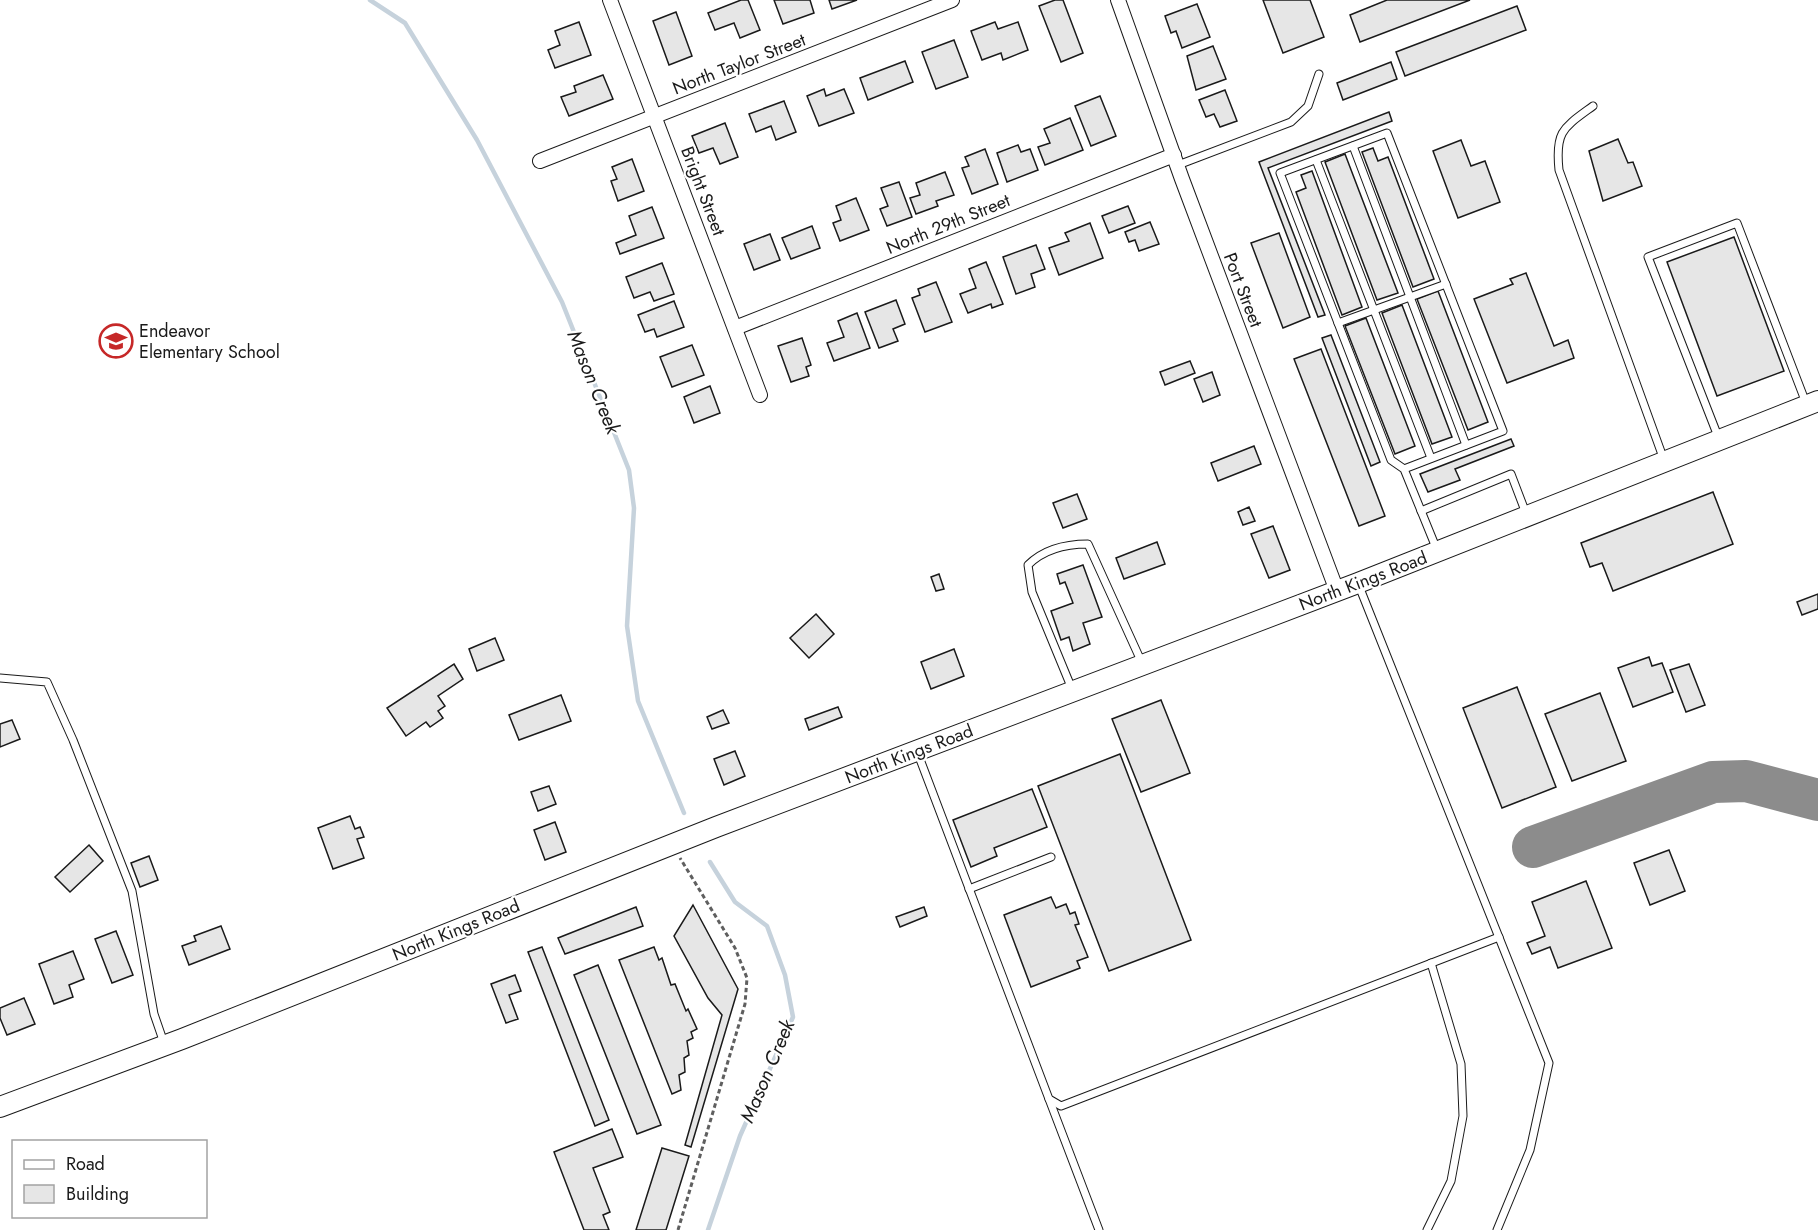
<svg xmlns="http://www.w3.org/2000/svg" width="1818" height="1230" font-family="Jost,sans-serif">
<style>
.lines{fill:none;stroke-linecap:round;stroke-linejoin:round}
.stream{stroke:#c6d2dc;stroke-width:4.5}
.taxiway{stroke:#8c8c8c;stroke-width:42}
.building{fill:#e6e6e6;stroke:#1a1a1a;stroke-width:1.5}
.lane-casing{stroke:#1a1a1a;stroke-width:9}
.street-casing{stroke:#1a1a1a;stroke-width:16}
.secondary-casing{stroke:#1a1a1a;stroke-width:22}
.path{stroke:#5f5f5f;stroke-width:3;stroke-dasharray:4.5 3;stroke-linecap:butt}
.lane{stroke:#fff;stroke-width:7}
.street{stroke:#fff;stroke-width:14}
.secondary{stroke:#fff;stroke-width:20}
.labels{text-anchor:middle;stroke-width:4.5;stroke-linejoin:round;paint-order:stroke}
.street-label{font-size:18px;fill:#1a1a1a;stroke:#fff}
.poi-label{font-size:18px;fill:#1a1a1a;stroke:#fff;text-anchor:start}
.water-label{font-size:20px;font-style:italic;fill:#1a1a1a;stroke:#fff}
</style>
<rect width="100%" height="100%" fill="#fff"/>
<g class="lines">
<!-- stream -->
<g class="stream">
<polyline points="370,0 405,23 477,140 562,302 629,470 634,508 627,626 638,701 684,813"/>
<polyline points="708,1230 740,1136 793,1017 785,975 767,926 735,902 710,862"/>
</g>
<!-- taxiway -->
<polyline class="taxiway" points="1533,847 1713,782 1746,781 1818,800"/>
</g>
<!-- building -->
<g class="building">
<polygon points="741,0 748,0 760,30 740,38 734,23 715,30 708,13"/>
<polygon points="774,0 810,0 814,13 783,24"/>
<polygon points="829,0 857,0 832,9"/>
<polygon points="1055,0 1063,0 1083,53 1061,62 1039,6"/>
<polygon points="1263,0 1310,0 1324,37 1283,53"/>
<polygon points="1387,0 1470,0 1360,42 1350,15"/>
<polygon points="1197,4 1210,37 1182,48 1176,31 1171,33 1165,16"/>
<polygon points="1517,6 1526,30 1405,76 1396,52"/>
<polygon points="676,12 692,56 669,65 653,21"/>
<polygon points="579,22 591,55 555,68 548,50 560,45 555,31"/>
<polygon points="995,22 998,29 1018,22 1028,50 1003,60 1001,53 982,60 971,31"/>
<polygon points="954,40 968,77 936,89 922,52"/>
<polygon points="1213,46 1226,79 1196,90 1187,56"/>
<polygon points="905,61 913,82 868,100 860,78"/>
<polygon points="1391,62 1397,79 1343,100 1337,83"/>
<polygon points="603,75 613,99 569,116 561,97 576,92 574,86"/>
<polygon points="824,89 826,96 844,89 854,113 819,126 807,96"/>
<polygon points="1225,90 1237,121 1220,127 1214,114 1206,117 1199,100"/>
<polygon points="1100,96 1116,136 1091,146 1075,106"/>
<polygon points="784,101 796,132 776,140 771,126 756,132 749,114"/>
<polygon points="1389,112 1392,121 1268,168 1325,315 1318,317 1259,162"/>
<polygon points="1070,118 1083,150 1045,165 1038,147 1050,143 1044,129"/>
<polygon points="725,123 738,157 720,164 713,148 699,153 692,136"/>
<polygon points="1618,139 1628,163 1633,162 1642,186 1603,201 1589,151"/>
<polygon points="1461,140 1471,166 1485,161 1500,202 1458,218 1433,151"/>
<polygon points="1018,145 1021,152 1030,149 1038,170 1007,182 997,153"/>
<polygon points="1373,148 1378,161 1388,157 1434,279 1413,287 1362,152"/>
<polygon points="985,149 998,184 972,194 962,168 969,166 965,157"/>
<polygon points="1345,154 1398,293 1377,300 1325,162"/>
<polygon points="632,159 644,191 618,201 611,181 617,179 612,167"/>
<polygon points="1312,171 1362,307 1342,315 1296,192 1306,188 1301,175"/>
<polygon points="945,172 954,195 936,201 938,206 916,214 910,198 920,195 916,183"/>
<polygon points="899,182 912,217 887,226 880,209 888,206 881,188"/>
<polygon points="856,198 869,230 840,241 833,223 841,220 836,206"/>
<polygon points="1128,206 1135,223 1109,233 1102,216"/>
<polygon points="652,207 664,238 620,254 616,243 636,235 629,216"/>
<polygon points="1150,222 1159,244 1139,251 1135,240 1129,242 1125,232"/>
<polygon points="1090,223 1103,258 1059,275 1049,248 1069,241 1065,233"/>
<polygon points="812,226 820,248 791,259 782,238"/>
<polygon points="1279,233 1310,317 1283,328 1251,243"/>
<polygon points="770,234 780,260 754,270 744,244"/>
<polygon points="1734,237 1784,371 1717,396 1667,262"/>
<polygon points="1036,245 1045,269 1031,274 1035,287 1016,294 1003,257"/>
<polygon points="986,262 1003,304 992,308 991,304 968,313 960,294 976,288 969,269"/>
<polygon points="662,263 674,294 654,301 650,292 634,298 626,277"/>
<polygon points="1526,273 1554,346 1568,340 1574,358 1507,383 1474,299 1513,284 1510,279"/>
<polygon points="936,282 952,322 925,332 912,298 920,295 918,289"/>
<polygon points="1438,291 1488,422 1468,430 1417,299"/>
<polygon points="896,300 905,324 893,329 898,341 879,348 865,312"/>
<polygon points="674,301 684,327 657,337 654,329 645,332 638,315"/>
<polygon points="1402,305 1452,437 1432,444 1382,313"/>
<polygon points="857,313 870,348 834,361 827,343 844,337 838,321"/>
<polygon points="1366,318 1415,446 1395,454 1345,326"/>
<polygon points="1331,335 1380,462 1371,466 1322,338"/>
<polygon points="802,338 811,365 806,367 809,376 791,382 778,346"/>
<polygon points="692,345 704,375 672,387 660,357"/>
<polygon points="1321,349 1385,516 1359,526 1294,359"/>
<polygon points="1190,361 1195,373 1165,385 1160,372"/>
<polygon points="1212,372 1220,395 1203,402 1194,379"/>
<polygon points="710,386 720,413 694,423 684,397"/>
<polygon points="1511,439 1514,446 1455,469 1460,480 1428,492 1420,474"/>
<polygon points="1254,446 1261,464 1218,481 1211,463"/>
<polygon points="1713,492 1733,544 1613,591 1602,563 1590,567 1581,543"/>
<polygon points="1077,494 1087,519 1063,528 1053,503"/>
<polygon points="1249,507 1255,521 1243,525 1238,512"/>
<polygon points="1273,526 1290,570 1269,578 1251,534"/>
<polygon points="1157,542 1165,564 1124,579 1116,558"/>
<polygon points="1083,565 1102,617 1083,623 1090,644 1073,651 1069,637 1061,640 1051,611 1073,603 1065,582 1060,584 1057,574"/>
<polygon points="939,574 944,589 936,591 931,577"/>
<polygon points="1818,594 1818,609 1802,615 1797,602"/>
<polygon points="816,614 834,634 809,658 790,638"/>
<polygon points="495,638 504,660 477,671 469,649"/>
<polygon points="954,649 964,676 931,689 921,662"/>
<polygon points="1649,657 1652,666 1662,663 1673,692 1633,707 1618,668"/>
<polygon points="454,664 463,679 438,696 445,706 438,711 443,718 430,727 426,722 406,736 387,708"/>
<polygon points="1689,664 1705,705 1686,712 1670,670"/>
<polygon points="1517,687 1556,787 1502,808 1463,708"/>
<polygon points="1600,693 1626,761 1572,781 1545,714"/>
<polygon points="561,695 571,721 519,740 509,715"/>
<polygon points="1161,700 1190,773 1141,792 1112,719"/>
<polygon points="838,707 842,717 809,730 805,719"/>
<polygon points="723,710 729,723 712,729 707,717"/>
<polygon points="12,720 20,739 0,747 0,724"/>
<polygon points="735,751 745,776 724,785 714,759"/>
<polygon points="1120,754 1191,940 1109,971 1038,786"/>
<polygon points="549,786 556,804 538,811 531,792"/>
<polygon points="1032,789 1047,827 994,848 997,856 971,867 953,820"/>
<polygon points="350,816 355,829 360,827 364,837 357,839 364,858 333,869 318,828"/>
<polygon points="555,822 566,852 545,860 534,830"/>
<polygon points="89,845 103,861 70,892 55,877"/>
<polygon points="1669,850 1685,891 1650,905 1634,863"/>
<polygon points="149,856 158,880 140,887 131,863"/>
<polygon points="1586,881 1612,948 1558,968 1550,947 1532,954 1527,943 1545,936 1532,902"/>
<polygon points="1051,897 1056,908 1066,904 1070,914 1075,912 1079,924 1075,925 1088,957 1077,961 1080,968 1031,987 1004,915"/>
<polygon points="693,905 738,989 691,1147 685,1145 722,1015 708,998 674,936"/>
<polygon points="636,907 643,926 565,954 558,938"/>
<polygon points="924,907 927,916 900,927 896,917"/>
<polygon points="221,926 230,949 189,965 182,946 196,941 194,936"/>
<polygon points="116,931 133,975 112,983 95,939"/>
<polygon points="542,947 609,1120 595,1126 528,952"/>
<polygon points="654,947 659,960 662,958 671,985 675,984 686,1011 688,1009 697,1029 691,1032 693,1038 687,1041 689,1055 684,1058 685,1072 679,1075 681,1090 672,1094 619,960"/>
<polygon points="73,951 84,979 69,985 73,997 54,1004 39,964"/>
<polygon points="598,965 661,1125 637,1134 574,975"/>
<polygon points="515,975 521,991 509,995 518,1019 506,1023 491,984"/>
<polygon points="24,998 35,1024 7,1035 0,1018 0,1008"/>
<polygon points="612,1129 623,1157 593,1168 610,1212 603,1215 609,1230 584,1230 554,1152"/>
<polygon points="662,1148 689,1156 666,1230 636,1230"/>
</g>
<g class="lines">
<!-- lane casing -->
<g class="lane-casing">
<g id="lane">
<path d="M 1593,106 C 1563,128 1555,131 1559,170 L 1664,460"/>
<polyline points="1353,146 1466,445"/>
<polyline points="1316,160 1431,458"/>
<polyline points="1178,165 1291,122 1308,106 1319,74"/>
<polyline points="1338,323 1446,284"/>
<polyline points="1719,439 1648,257 1737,223 1806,403"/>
<polyline points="1404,469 1503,431 1387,133 1280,173 1391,460 1404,469 1437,550"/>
<polyline points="1421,511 1511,474 1527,516"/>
<polyline points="1359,586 1549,1063 1530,1150 1497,1230"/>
<polyline points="0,678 47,682 73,740 132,891 154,1014 164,1043"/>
<path d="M 1072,689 L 1032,592 L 1028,565 C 1044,549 1066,544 1088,544 L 1142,663"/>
<polyline points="918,754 1049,1099 1061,1106 1499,937"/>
<polyline points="969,889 1051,857"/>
<polyline points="1049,1099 1099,1230"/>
<polyline points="1427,1230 1451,1181 1463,1116 1461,1064 1431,963"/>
</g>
</g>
<!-- street casing -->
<g class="street-casing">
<g id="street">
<polyline points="610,0 760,395"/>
<polyline points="1118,0 1182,179 1337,591"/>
<polyline points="540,161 952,0"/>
<polyline points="735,328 1174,155"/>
</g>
</g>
<!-- secondary casing -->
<g class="secondary-casing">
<polyline id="secondary" points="0,1107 182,1039 716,827 1358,583 1818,401"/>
</g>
<!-- path -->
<polyline class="path" points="678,1230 745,1004 747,978 735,948 680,858"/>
<!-- lane -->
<use href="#lane" class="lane"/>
<!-- street -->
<use href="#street" class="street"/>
<!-- secondary -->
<use href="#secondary" class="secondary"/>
</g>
<!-- icons -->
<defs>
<g id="school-ring" transform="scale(1.725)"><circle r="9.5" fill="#fff" stroke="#c62828" stroke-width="1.5"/><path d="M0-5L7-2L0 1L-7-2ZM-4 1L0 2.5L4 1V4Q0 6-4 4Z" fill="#c62828"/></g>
</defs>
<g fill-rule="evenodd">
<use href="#school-ring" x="116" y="341"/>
</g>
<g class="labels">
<!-- street labels -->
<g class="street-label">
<text transform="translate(739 64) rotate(-21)" y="6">North Taylor Street</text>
<text transform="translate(703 191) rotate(69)" y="6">Bright Street</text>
<text transform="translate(948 224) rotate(-22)" y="6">North 29th Street</text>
<text transform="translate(1243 290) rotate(69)" y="6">Port Street</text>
<text transform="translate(1363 581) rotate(-21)" y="6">North Kings Road</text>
<text transform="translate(909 754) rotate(-21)" y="6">North Kings Road</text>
<text transform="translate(456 930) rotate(-22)" y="6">North Kings Road</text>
</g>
<!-- poi labels -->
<g class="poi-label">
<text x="139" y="337">Endeavor<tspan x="139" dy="21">Elementary School</tspan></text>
</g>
<!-- water labels -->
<g class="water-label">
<text transform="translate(594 382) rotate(68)" y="7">Mason Creek</text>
<text transform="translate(767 1071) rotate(-67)" y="7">Mason Creek</text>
</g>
</g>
<!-- legend -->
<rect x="12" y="1140" width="195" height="78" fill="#ffffff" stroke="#a3a3a3" stroke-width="1.5"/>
<rect x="24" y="1160" width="30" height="9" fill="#ffffff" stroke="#a3a3a3" stroke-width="1.5"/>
<text x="66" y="1170" font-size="18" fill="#1a1a1a">Road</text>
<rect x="24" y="1185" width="30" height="18" fill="#e6e6e6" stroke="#a3a3a3" stroke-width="1.5"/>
<text x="66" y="1200" font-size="18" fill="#1a1a1a">Building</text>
</svg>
